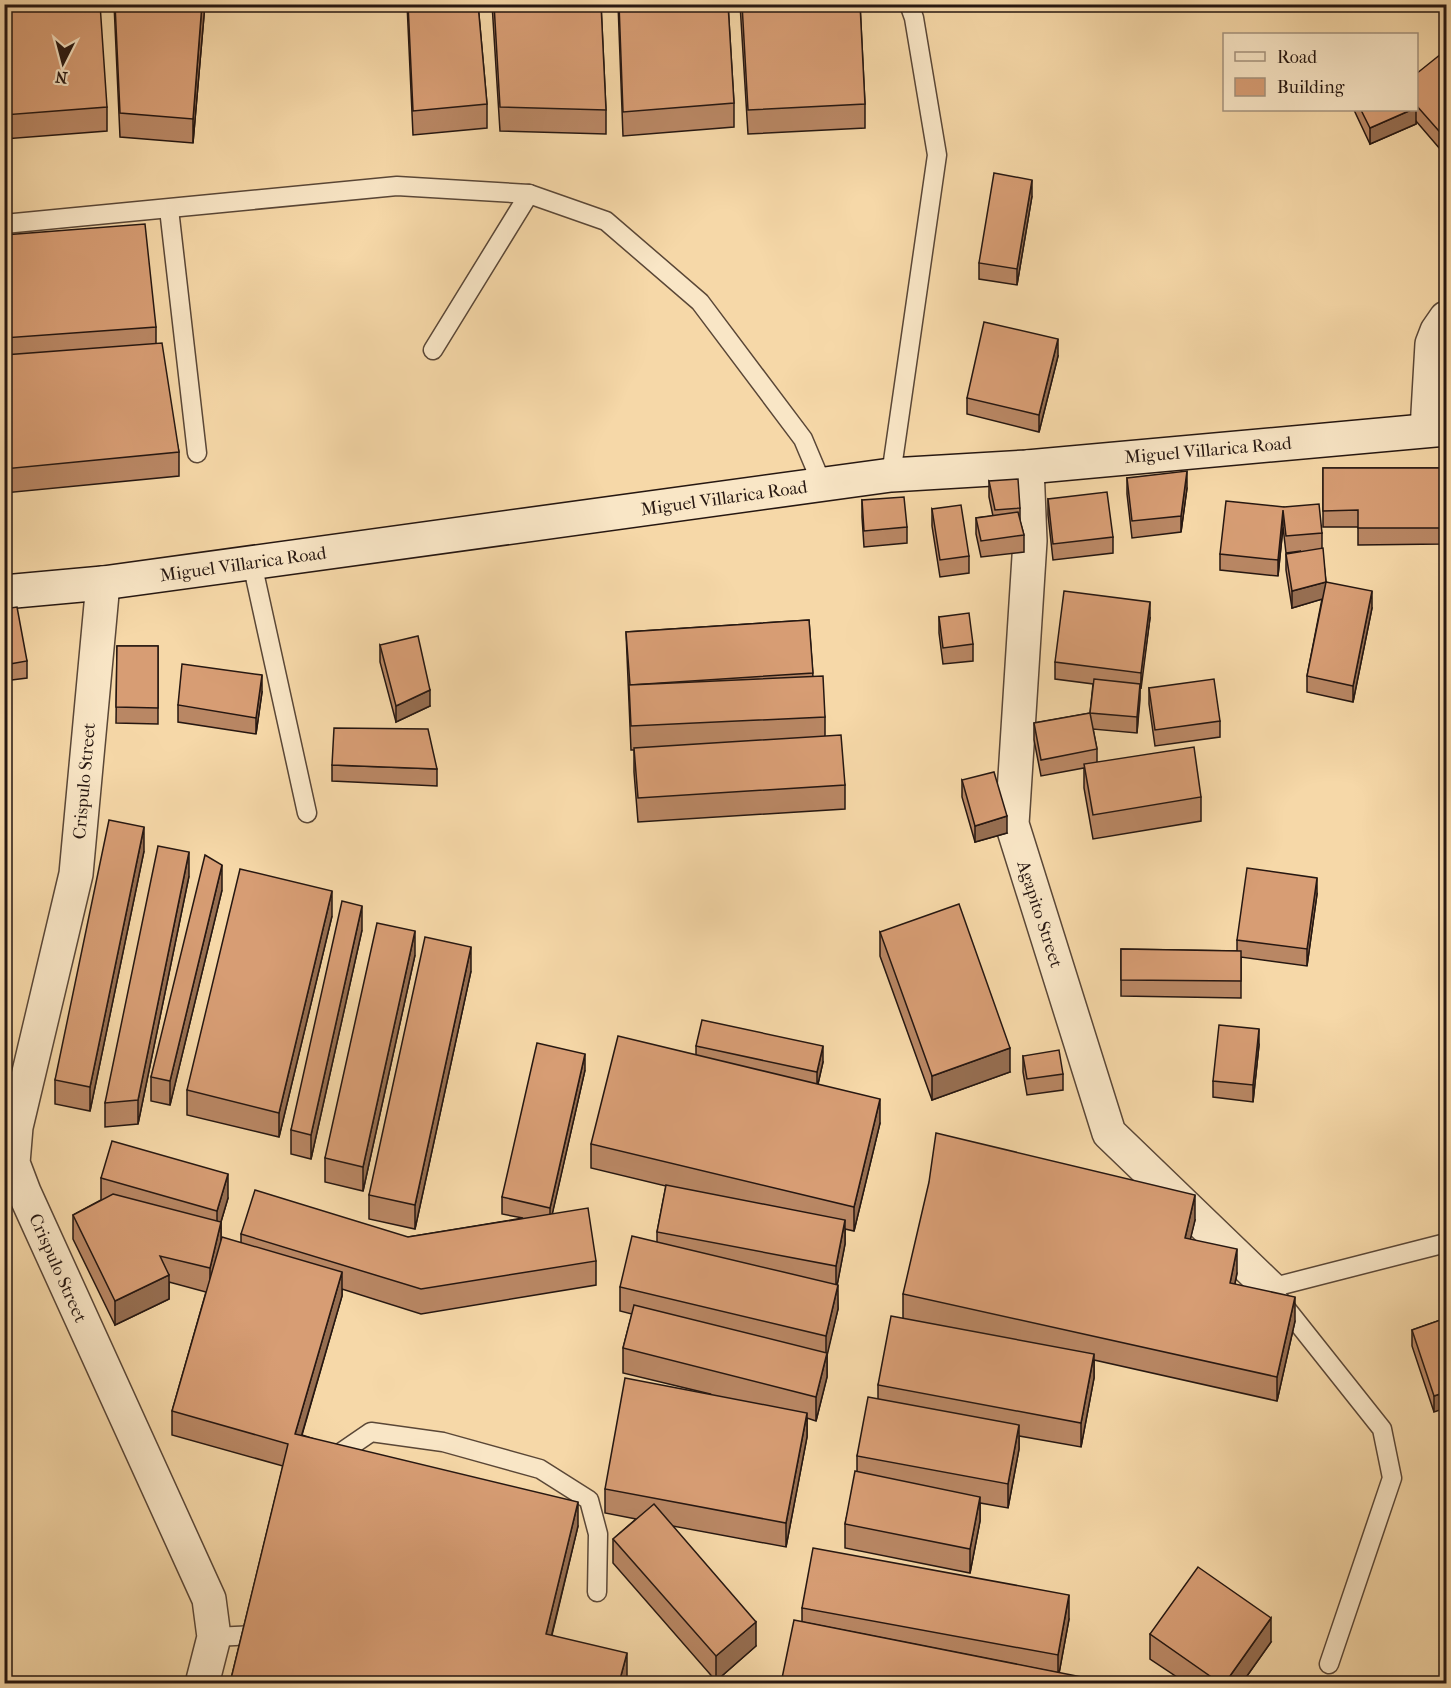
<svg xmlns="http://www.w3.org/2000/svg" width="1451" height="1688" font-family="'IM FELL French Canon',serif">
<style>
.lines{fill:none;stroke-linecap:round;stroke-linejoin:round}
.service-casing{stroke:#5a4737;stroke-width:21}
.minor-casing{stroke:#5a4737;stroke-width:36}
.tertiary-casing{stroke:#5a4737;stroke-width:36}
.secondary-casing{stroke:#261711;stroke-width:36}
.service{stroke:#f9e6c6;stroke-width:18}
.minor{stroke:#f9e6c6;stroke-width:33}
.tertiary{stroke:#f9e6c6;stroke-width:33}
.secondary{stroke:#f9e6c6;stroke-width:33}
.wall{fill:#b98764;stroke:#261711;stroke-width:1.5}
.shaded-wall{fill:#966e51;stroke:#261711;stroke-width:1.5}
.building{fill:#d79d74;stroke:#261711;stroke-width:1.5}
.labels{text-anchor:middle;stroke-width:4.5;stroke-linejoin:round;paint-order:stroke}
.street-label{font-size:18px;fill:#261711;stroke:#f9e6c6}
</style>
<rect width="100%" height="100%" fill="#f6d8a8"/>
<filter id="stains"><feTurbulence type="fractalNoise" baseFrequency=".00333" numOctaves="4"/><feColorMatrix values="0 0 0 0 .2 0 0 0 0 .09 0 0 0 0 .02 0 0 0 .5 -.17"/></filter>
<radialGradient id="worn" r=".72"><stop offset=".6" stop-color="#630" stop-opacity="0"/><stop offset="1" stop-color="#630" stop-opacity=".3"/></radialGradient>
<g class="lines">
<!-- service casing -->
<g class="service-casing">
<g id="service">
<polyline points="169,209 197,453"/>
<polyline points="4,224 397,186 529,194 606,221 700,302 803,439 822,484"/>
<polyline points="433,350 529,194"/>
<polyline points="891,475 937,155 914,18 909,4"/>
<polyline points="252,563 307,813"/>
<polyline points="334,1463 336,1456 371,1432 443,1442 540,1469 589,1500 598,1534 597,1592"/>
<polyline points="214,1637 258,1635 265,1630"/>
<polyline points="1329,1664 1392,1478 1382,1429 1270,1288 1446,1243"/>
</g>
</g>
<!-- minor casing -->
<g class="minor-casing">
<g id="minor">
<polyline points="1427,430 1432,344 1437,331 1446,318"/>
<polyline points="1027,467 1030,541 1012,824 1109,1133 1270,1288"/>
</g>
</g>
<!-- tertiary casing -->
<g class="tertiary-casing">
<polyline id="tertiary" points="103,583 76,874 16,1127 13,1163 24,1192 209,1599 214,1637 202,1684"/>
</g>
<!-- secondary casing -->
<g class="secondary-casing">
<polyline id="secondary" points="4,592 103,583 891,475 1027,467 1446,429"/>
</g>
<!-- service -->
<use href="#service" class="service"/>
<!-- minor -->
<use href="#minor" class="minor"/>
<!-- tertiary -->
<use href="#tertiary" class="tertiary"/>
<!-- secondary -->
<use href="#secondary" class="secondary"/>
</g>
<!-- wall -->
<g class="wall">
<polygon points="4,4 107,107 107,131 4,139"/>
<polygon points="114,4 205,4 193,143 120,137"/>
<polygon points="407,4 478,4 487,104 487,128 413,135"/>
<polygon points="492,4 601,4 606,110 606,134 500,131"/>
<polygon points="618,4 728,4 734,103 734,127 623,136"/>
<polygon points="740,4 860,4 865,104 865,128 748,134"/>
<polygon points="1446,60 1446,156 1416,121 1416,124 1370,144 1354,110 1416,110 1416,74"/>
<polygon points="1032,196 1017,285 979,279 979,263"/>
<polygon points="4,235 156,327 156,343 179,452 179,476 4,493"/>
<polygon points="1058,356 1039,432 967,414 967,398"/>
<polygon points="1323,468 1442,468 1442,544 1358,545 1358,527 1323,527"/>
<polygon points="1127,478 1187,488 1181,532 1132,538 1127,494"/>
<polygon points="989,481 1020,508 1020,521 1024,535 1024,552 981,557 976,534 976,518 993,516 989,497"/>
<polygon points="1048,499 1113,537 1113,553 1053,560 1048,515"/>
<polygon points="862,500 907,527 907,543 864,547 862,517"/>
<polygon points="1284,507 1322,533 1322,548 1326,582 1372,608 1353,702 1307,692 1307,676 1322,599 1292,608 1286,570 1286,554 1301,551 1286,553 1283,527 1278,576 1220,570 1220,554"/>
<polygon points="932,509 969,556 969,573 940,577 932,526"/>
<polygon points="4,609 27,661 27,678 4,681"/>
<polygon points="939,617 973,644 973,661 943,664 939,633"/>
<polygon points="1150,618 1140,689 1137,733 1093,729 1097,749 1097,762 1201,797 1201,821 1093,839 1084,788 1084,768 1041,776 1034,740 1034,723 1090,713 1093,684 1055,679 1055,662"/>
<polygon points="809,620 813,677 825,717 825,736 845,785 845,809 638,822 634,772 634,750 631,750 626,632"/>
<polygon points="380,645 430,706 396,722 380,662"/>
<polygon points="117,646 158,646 158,724 116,723"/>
<polygon points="1149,688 1220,721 1220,737 1155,746 1149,704"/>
<polygon points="262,692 256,734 178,722 178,705"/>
<polygon points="332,765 437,769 437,786 332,781"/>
<polygon points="962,780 1007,833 975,842 962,797"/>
<polygon points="144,851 90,1111 55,1104 55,1080"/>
<polygon points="189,876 138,1124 105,1127 105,1103"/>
<polygon points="222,890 170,1105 151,1101 151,1077"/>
<polygon points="1317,894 1307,966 1241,957 1241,998 1121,996 1121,949 1237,951 1237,940"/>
<polygon points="332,916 279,1137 187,1115 187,1090"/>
<polygon points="362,930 311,1159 291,1154 291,1130"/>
<polygon points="880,932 1010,1072 932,1100 880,956"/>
<polygon points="415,955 363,1191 325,1182 325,1158"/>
<polygon points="471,971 415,1229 369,1219 369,1195"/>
<polygon points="1259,1045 1253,1102 1213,1097 1213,1081"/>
<polygon points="696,1046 823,1062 818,1084 880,1123 854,1231 845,1229 845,1244 837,1285 838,1309 827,1353 827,1377 816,1421 807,1418 807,1437 786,1547 673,1526 756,1646 716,1681 613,1563 613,1539 636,1519 605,1513 605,1489 710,1394 623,1373 623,1348 632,1314 620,1311 620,1287 657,1242 657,1232 666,1186 591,1168 591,1144 696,1055"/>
<polygon points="1023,1056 1063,1074 1063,1090 1027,1095 1023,1072"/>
<polygon points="585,1070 552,1214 596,1261 596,1285 421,1314 342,1289 342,1296 302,1435 578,1526 552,1635 627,1677 625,1683 230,1683 283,1466 172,1435 172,1411 206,1292 169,1282 169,1299 115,1325 73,1239 73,1215 101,1200 101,1178 228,1198 221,1222 221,1239 241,1243 241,1234 408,1237 523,1218 502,1214 502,1197"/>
<polygon points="1195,1220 1190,1239 1237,1273 1235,1284 1295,1321 1277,1401 1094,1360 1094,1378 1081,1447 1019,1436 1019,1449 1008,1508 980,1503 980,1521 970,1573 845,1548 845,1524 857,1472 857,1456 878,1399 878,1385 903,1318 903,1294"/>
<polygon points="1446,1318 1434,1412 1412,1346 1412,1330"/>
<polygon points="802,1608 1069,1619 1059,1673 802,1622"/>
<polygon points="1150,1634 1271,1642 1242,1683 1186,1683 1150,1659"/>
</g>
<!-- shaded-wall -->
<g class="shaded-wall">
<polygon points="202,4 205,4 193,143 193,119"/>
<polygon points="1411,110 1416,110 1416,124 1370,144 1370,128"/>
<polygon points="1032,180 1032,196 1017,285 1017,269"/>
<polygon points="1058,339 1058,356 1039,432 1039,415"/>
<polygon points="1187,471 1187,488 1181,532 1181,516"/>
<polygon points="1283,510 1283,527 1278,576 1278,560"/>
<polygon points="1326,582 1326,598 1292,608 1292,591"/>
<polygon points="1372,591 1372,608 1353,702 1353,686"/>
<polygon points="1150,602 1150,618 1141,689 1141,673"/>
<polygon points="262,675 262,692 256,734 256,718"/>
<polygon points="1140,684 1140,700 1137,733 1137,717"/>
<polygon points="430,690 430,706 396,722 396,706"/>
<polygon points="9,806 9,830 4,857 4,833"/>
<polygon points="1007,816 1007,833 975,842 975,826"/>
<polygon points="144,827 144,851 90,1111 90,1087"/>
<polygon points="189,852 189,876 138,1124 138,1100"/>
<polygon points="222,865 222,890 170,1105 170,1081"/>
<polygon points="1317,878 1317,894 1307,966 1307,949"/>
<polygon points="332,891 332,916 279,1137 279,1113"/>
<polygon points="362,906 362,930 311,1159 311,1135"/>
<polygon points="10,912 10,920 4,958 4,949"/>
<polygon points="415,931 415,955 363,1191 363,1167"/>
<polygon points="471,947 471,971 415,1229 415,1205"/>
<polygon points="1259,1029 1259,1045 1253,1102 1253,1085"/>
<polygon points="823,1046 823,1062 817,1088 817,1072"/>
<polygon points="1010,1048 1010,1072 932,1100 932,1076"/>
<polygon points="585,1054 585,1070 550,1224 550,1208"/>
<polygon points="880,1099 880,1123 854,1231 854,1207"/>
<polygon points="228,1174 228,1198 217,1235 217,1211"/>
<polygon points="1195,1195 1195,1220 1185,1262 1185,1238"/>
<polygon points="845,1220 845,1244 836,1291 836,1266"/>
<polygon points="221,1222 221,1247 210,1293 210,1268"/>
<polygon points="1237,1249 1237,1273 1230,1307 1230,1283"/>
<polygon points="342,1272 342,1296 295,1458 295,1434"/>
<polygon points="169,1275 169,1299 115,1325 115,1301"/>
<polygon points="838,1285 838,1309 826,1360 826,1336"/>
<polygon points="1295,1297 1295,1321 1277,1401 1277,1377"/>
<polygon points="827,1353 827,1377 816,1421 816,1397"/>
<polygon points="1094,1354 1094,1378 1081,1447 1081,1423"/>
<polygon points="1446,1392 1446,1408 1434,1412 1434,1396"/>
<polygon points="807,1413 807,1437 786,1547 786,1523"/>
<polygon points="1019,1425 1019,1449 1008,1508 1008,1484"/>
<polygon points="980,1497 980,1521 970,1573 970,1549"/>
<polygon points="578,1502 578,1526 546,1658 546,1634"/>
<polygon points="1069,1595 1069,1619 1058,1679 1058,1655"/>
<polygon points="1271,1618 1271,1642 1242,1683 1225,1683"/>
<polygon points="756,1622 756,1646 716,1681 716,1656"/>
<polygon points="627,1653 627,1677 625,1683 619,1683"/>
</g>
<!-- building -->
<g class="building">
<polygon points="4,4 100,4 107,107 4,115"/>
<polygon points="115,4 202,4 193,119 120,113"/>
<polygon points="408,4 478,4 487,104 413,111"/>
<polygon points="494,4 601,4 606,110 500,107"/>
<polygon points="619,4 728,4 734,103 623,112"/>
<polygon points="742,4 860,4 865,104 748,110"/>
<polygon points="1441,54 1446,60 1446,139 1416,105 1416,74"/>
<polygon points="1361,110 1411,110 1370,128"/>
<polygon points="994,173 1032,180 1017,269 979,263"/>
<polygon points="145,224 156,327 4,338 4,235"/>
<polygon points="984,322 1058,339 1039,415 967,398"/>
<polygon points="162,343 179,452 4,469 4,355"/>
<polygon points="1323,468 1442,468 1442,528 1358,528 1358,510 1323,511"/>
<polygon points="1187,471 1181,516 1132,521 1127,478"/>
<polygon points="1018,479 1020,508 995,510 989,481"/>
<polygon points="1107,492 1113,537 1053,544 1048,499"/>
<polygon points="904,497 907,527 864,531 862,500"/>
<polygon points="1226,501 1284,507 1319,504 1322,533 1286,536 1283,510 1278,560 1220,554"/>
<polygon points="961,505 969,556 940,560 932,509"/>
<polygon points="1018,512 1024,535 981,541 976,518"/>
<polygon points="1323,548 1326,582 1292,591 1286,554"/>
<polygon points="1326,582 1372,591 1353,686 1307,676"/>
<polygon points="1064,591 1150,602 1141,673 1055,662"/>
<polygon points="17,607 27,661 4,665 4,609"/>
<polygon points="969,613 973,644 943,648 939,617"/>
<polygon points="809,620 813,673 630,685 626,632"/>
<polygon points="418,636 430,690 396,706 380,645"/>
<polygon points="117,646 158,646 158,708 116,707"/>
<polygon points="182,664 262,675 256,718 178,705"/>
<polygon points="823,676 825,717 631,726 629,685"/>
<polygon points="1094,679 1140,684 1137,717 1090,713"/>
<polygon points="1214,679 1220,721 1155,730 1149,688"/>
<polygon points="1090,713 1097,749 1041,760 1034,723"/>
<polygon points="334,728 428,729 437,769 332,765"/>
<polygon points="841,735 845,785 638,798 634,748"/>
<polygon points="1194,747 1201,797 1093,815 1084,764"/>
<polygon points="994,772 1007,816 975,826 962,780"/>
<polygon points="4,805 9,806 4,833"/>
<polygon points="109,820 144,827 90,1087 55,1080"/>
<polygon points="158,846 189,852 138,1100 105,1103"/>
<polygon points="205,855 222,865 170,1081 151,1077"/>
<polygon points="1247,868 1317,878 1307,949 1237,940"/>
<polygon points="240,869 332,891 279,1113 187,1090"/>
<polygon points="342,901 362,906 311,1135 291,1130"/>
<polygon points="959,904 1010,1048 932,1076 880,932"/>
<polygon points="4,911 10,912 4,949"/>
<polygon points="377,923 415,931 363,1167 325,1158"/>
<polygon points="425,937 471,947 415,1205 369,1195"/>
<polygon points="1121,949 1241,951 1241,981 1121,980"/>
<polygon points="702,1020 823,1046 817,1072 696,1046"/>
<polygon points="1219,1025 1259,1029 1253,1085 1213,1081"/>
<polygon points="618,1036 880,1099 854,1207 591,1144"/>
<polygon points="537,1043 585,1054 550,1208 502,1197"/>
<polygon points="1059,1050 1063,1074 1027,1079 1023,1056"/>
<polygon points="936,1133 1195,1195 1185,1238 1237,1249 1230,1283 1295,1297 1277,1377 903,1294 929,1182"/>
<polygon points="112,1141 228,1174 217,1211 101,1178"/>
<polygon points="666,1185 845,1220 836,1266 657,1232"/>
<polygon points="255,1190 408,1237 588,1208 596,1261 421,1289 241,1234"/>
<polygon points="113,1194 221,1222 210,1268 160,1256 169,1275 115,1301 73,1215"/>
<polygon points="632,1236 838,1285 826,1336 620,1287"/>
<polygon points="222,1237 342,1272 295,1434 578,1502 546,1634 627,1653 619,1683 230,1683 288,1444 172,1411"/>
<polygon points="634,1305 827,1353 816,1397 623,1348"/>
<polygon points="891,1316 1094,1354 1081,1423 878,1385"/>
<polygon points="1446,1318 1446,1392 1434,1396 1412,1330"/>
<polygon points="625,1378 807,1413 786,1523 605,1489"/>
<polygon points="868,1397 1019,1425 1008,1484 857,1456"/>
<polygon points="855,1471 980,1497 970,1549 845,1524"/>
<polygon points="654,1504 756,1622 716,1656 613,1539"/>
<polygon points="813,1548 1069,1595 1058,1655 802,1608"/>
<polygon points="1198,1567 1271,1618 1225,1683 1220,1683 1150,1634"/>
<polygon points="794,1620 1112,1683 781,1683"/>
<polygon points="1330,1680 1331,1683 1320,1683"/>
</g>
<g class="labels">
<!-- street labels -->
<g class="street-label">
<text transform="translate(1208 450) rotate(-5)" y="6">Miguel Villarica Road</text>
<text transform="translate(724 498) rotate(-8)" y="6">Miguel Villarica Road</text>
<text transform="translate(243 564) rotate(-8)" y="6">Miguel Villarica Road</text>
<text transform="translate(84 781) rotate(-85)" y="6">Crispulo Street</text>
<text transform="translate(1040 914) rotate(72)" y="6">Agapito Street</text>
<text transform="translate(58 1268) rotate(66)" y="6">Crispulo Street</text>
</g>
</g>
<!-- margin -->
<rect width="1451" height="1688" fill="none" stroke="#f6d8a8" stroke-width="24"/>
<rect x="6" y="6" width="1439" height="1676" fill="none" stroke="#261711" stroke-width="3"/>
<rect x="12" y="12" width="1427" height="1664" fill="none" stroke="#261711" stroke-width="1.5"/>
<!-- legend -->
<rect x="1223" y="33" width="195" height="78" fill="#f9e6c6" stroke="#a5937e" stroke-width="1.5"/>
<rect x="1235" y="52" width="30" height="9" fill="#f9e6c6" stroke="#a5937e" stroke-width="1.5"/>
<text x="1277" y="63" font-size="18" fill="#261711">Road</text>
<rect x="1235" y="78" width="30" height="18" fill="#d79d74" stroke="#a5937e" stroke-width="1.5"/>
<text x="1277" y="93" font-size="18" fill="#261711">Building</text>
<!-- north arrow -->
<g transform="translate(63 63) rotate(186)" stroke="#f9e6c6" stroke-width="4.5" paint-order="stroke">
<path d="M0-4.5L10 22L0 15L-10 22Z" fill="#261711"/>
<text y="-9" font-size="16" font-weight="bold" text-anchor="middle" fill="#261711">N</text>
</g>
<rect width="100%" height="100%" filter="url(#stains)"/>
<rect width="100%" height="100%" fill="url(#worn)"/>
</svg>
